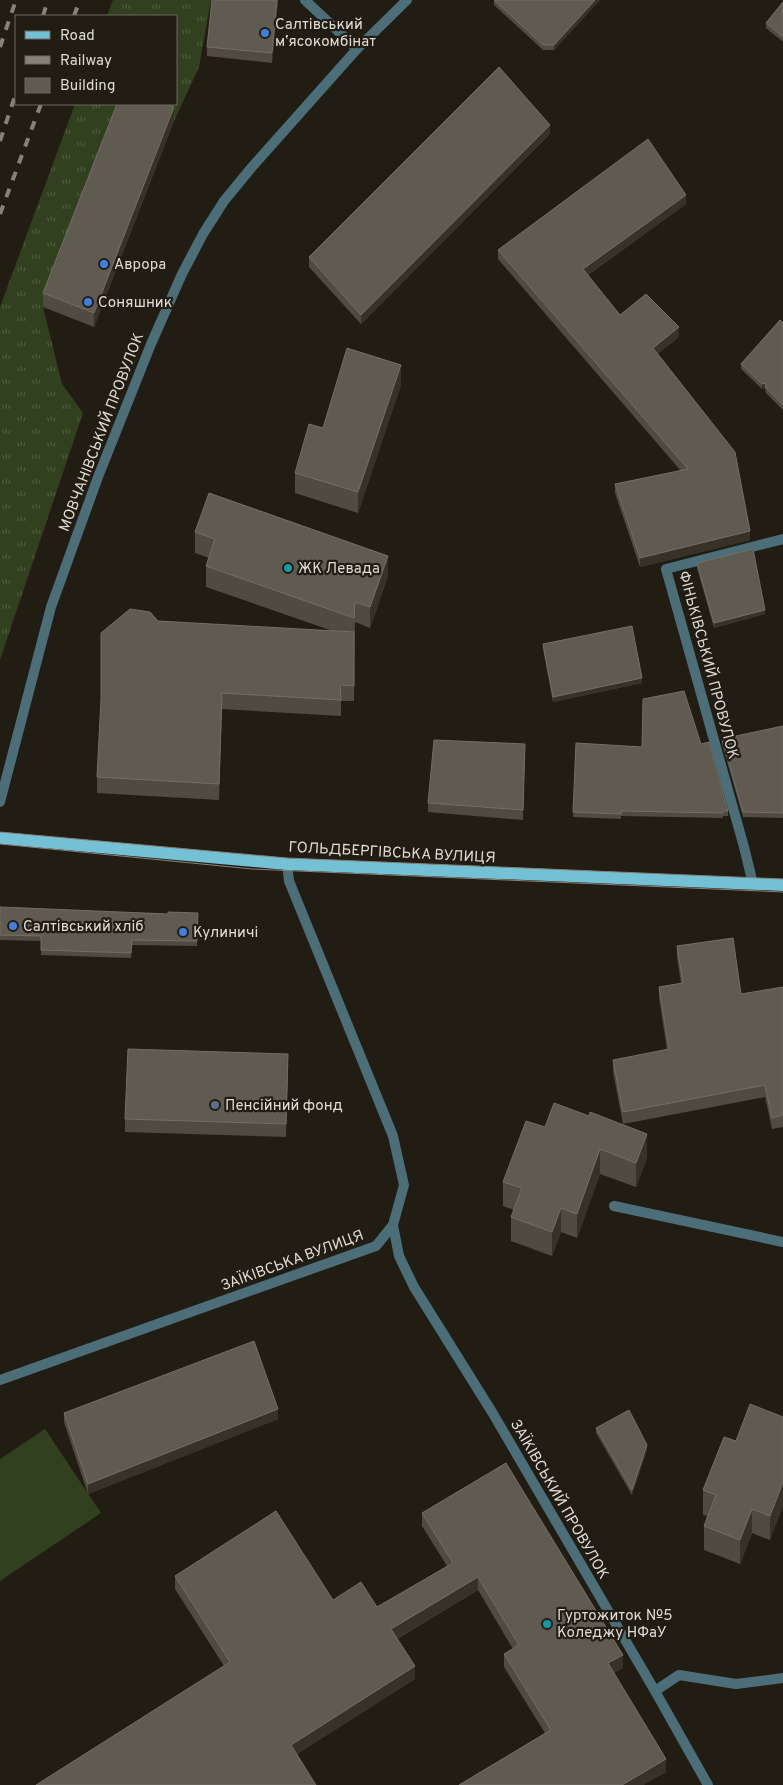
<svg xmlns="http://www.w3.org/2000/svg" width="783" height="1785" font-family="Overpass,sans-serif">
<style>
.grass{fill:url(#grass-tufts)}
.pitch{fill:#31401e}
.lines{fill:none;stroke-linecap:round;stroke-linejoin:round}
.service{stroke:#4b6e78;stroke-width:10}
.minor{stroke:#4b6e78;stroke-width:10}
.tertiary{stroke:#4b6e78;stroke-width:10}
.primary{stroke:#74c1d5;stroke-width:12}
.tram{stroke:#86827a;stroke-width:1}
.rail{stroke:#86827a;stroke-width:4;stroke-dasharray:9 9;stroke-linecap:butt}
.wall{fill:#504b40}
.shaded-wall{fill:#373227}
.building{fill:#5f5b50;stroke:#736f65}
.shop-dot{fill:#3f7fe0;stroke:#221d13;stroke-width:2}
.culture-dot{fill:#0f9aa8;stroke:#221d13;stroke-width:2}
.service-dot{fill:#5c6f8a;stroke:#221d13;stroke-width:2}
.labels{text-anchor:middle;stroke-width:4.5;stroke-linejoin:round;paint-order:stroke}
.poi-label{font-size:15px;fill:#dfdcd6;stroke:#221d13;text-anchor:start}
.street-label{font-size:15px;fill:#dfdcd6;stroke:#221d13}
</style>
<defs>
<pattern id="grass-tufts" width="24" height="20" patternUnits="userSpaceOnUse" patternTransform="scale(1.25)"><rect width="24" height="20" fill="#31401e"/><path d="M3 7l-1-3M5 7V3M7 7l1-3M15 17l-1-3M17 17v-4M19 17l1-3" fill="none" stroke="#4e5b3e"/></pattern>
</defs>
<rect width="100%" height="100%" fill="#221d13"/>
<!-- grass -->
<g class="grass">
<polygon points="113,0 211,0 199,67 174,121 131,104 176,104 176,16 107,16"/>
<polygon points="75,104 122,104 43,307 62,384 83,413 0,660 0,307"/>
</g>
<!-- pitch -->
<polygon class="pitch" points="45,1429 101,1513 0,1581 0,1459"/>
<g class="lines">
<!-- service -->
<g class="service">
<polyline points="305,0 357,49"/>
<polyline points="614,1206 783,1242"/>
<polyline points="655,1691 679,1675 736,1684 783,1678"/>
</g>
<!-- minor -->
<g class="minor">
<polyline points="753,884 744,847 666,569 783,539"/>
<polyline points="393,1225 399,1256 414,1287 492,1412 655,1691 708,1785"/>
</g>
<!-- tertiary -->
<g class="tertiary">
<polyline points="0,802 51,607 98,477 151,344 182,274 203,234 224,201 252,167 357,49 407,0"/>
<polyline points="0,1380 376,1246 393,1225 404,1185 393,1136 289,881 287,864"/>
</g>
<!-- primary -->
<polyline class="primary" points="0,838 287,864 783,885"/>
<!-- tram -->
<g class="tram">
<polyline points="0,832 287,858 783,879"/>
<polyline points="0,844 252,869 783,892"/>
</g>
<!-- rail -->
<g class="rail">
<polyline points="43,16 48,0"/>
<polyline points="74,16 80,0"/>
<polyline points="0,47 16,0"/>
<polyline points="0,141 16,93"/>
<polyline points="0,214 41,104"/>
</g>
</g>
<!-- wall -->
<g class="wall">
<polygon points="278,0 272,63 207,56 207,47"/>
<polygon points="494,0 600,0 554,50 543,50 494,5"/>
<polygon points="783,2 783,42 766,28 766,23"/>
<polygon points="174,121 94,327 43,307 43,293"/>
<polygon points="550,134 361,324 309,267 309,257"/>
<polygon points="686,204 588,275 620,315 679,337 657,354 750,540 640,567 615,493 615,484 681,471 498,259 498,250"/>
<polygon points="783,323 783,410 766,393 765,388 762,389 741,369 741,364"/>
<polygon points="401,385 358,513 295,493 295,473 323,428"/>
<polygon points="195,532 388,576 370,628 355,622 354,701 341,701 341,716 222,709 219,800 97,793 97,777 158,621 333,631 206,587 206,566 209,558 195,553"/>
<polygon points="697,563 765,614 714,628 697,568"/>
<polygon points="543,644 642,683 553,702 543,649"/>
<polygon points="783,726 783,818 743,817 722,744 722,739"/>
<polygon points="576,743 642,747 701,744 728,811 728,816 723,816 723,818 621,816 621,819 573,817"/>
<polygon points="525,744 523,820 428,812 428,803"/>
<polygon points="0,907 168,914 198,913 197,946 132,945 131,958 41,955 41,941 0,940"/>
<polygon points="677,946 741,994 783,987 783,1127 772,1129 765,1097 623,1124 613,1072 613,1060 667,1050 659,998 659,987 681,983 677,958"/>
<polygon points="288,1067 286,1137 125,1132 125,1119"/>
<polygon points="545,1127 647,1158 636,1187 600,1174 577,1238 561,1232 552,1256 511,1241 511,1217 514,1210 503,1206 503,1182"/>
<polygon points="64,1413 278,1419 88,1494 64,1422"/>
<polygon points="783,1417 770,1540 752,1533 740,1564 704,1550 704,1526 707,1516 703,1515 703,1490 736,1441"/>
<polygon points="596,1428 647,1450 632,1495 596,1433"/>
<polygon points="422,1513 623,1668 614,1673 666,1772 643,1785 459,1785 545,1733 504,1667 504,1654 513,1649 478,1590 397,1639 415,1679 297,1754 224,1666 175,1589 175,1576 333,1600 377,1607 447,1566 422,1526"/>
</g>
<!-- shaded-wall -->
<g class="shaded-wall">
<polygon points="277,0 278,0 272,63 272,53"/>
<polygon points="595,0 600,0 554,50 554,45"/>
<polygon points="174,107 174,121 94,327 94,313"/>
<polygon points="550,125 550,134 361,324 361,315"/>
<polygon points="686,195 686,204 583,278 583,269"/>
<polygon points="679,327 679,337 653,358 653,348"/>
<polygon points="401,365 401,385 358,513 358,492"/>
<polygon points="765,383 765,388 762,389 762,384"/>
<polygon points="750,531 750,540 640,567 640,558"/>
<polygon points="388,556 388,576 370,628 370,607"/>
<polygon points="765,610 765,614 714,628 714,623"/>
<polygon points="642,678 642,683 553,702 553,697"/>
<polygon points="222,693 222,709 219,800 219,784"/>
<polygon points="647,1134 647,1158 636,1187 636,1163"/>
<polygon points="600,1149 600,1174 577,1238 577,1214"/>
<polygon points="561,1208 561,1232 552,1256 552,1232"/>
<polygon points="278,1409 278,1419 88,1494 88,1484"/>
<polygon points="647,1445 647,1450 632,1495 632,1490"/>
<polygon points="783,1482 783,1507 770,1540 770,1516"/>
<polygon points="752,1509 752,1533 740,1564 740,1540"/>
<polygon points="478,1577 478,1590 391,1642 391,1629"/>
<polygon points="623,1655 623,1668 608,1676 608,1663"/>
<polygon points="415,1666 415,1679 291,1758 291,1745"/>
<polygon points="666,1759 666,1772 643,1785 622,1785"/>
</g>
<!-- building -->
<g class="building">
<polygon points="212,0 277,0 272,53 207,47"/>
<polygon points="494,0 595,0 554,45 543,45"/>
<polygon points="783,2 783,37 766,23"/>
<polygon points="499,67 550,125 361,315 309,257"/>
<polygon points="117,104 165,104 174,107 94,313 43,293"/>
<polygon points="648,139 686,195 583,269 620,315 646,294 679,327 653,348 735,452 750,531 640,558 615,484 688,469 498,250"/>
<polygon points="780,320 783,323 783,405 766,388 765,383 762,384 741,364"/>
<polygon points="347,348 401,365 358,492 295,473 309,424 323,428"/>
<polygon points="209,493 388,556 370,607 355,602 354,618 206,566 215,539 195,532"/>
<polygon points="753,549 765,610 714,623 697,563"/>
<polygon points="130,609 150,612 158,621 354,632 354,686 340,685 341,700 222,693 219,784 97,777 101,700 101,633"/>
<polygon points="632,626 642,678 553,697 543,644"/>
<polygon points="684,691 701,744 709,742 728,811 722,811 723,813 621,811 621,814 573,812 576,743 642,747 643,699"/>
<polygon points="783,726 783,813 743,812 722,739"/>
<polygon points="434,740 525,744 523,810 428,803"/>
<polygon points="0,907 168,914 168,912 198,913 197,941 132,940 131,953 41,950 41,936 0,935"/>
<polygon points="733,938 741,994 783,987 783,1115 772,1118 765,1085 623,1112 613,1060 669,1049 659,987 683,983 677,946"/>
<polygon points="128,1049 288,1054 286,1124 125,1119"/>
<polygon points="554,1103 589,1116 590,1112 647,1134 636,1163 600,1149 577,1214 561,1208 552,1232 511,1217 522,1188 503,1182 526,1121 545,1127"/>
<polygon points="254,1341 278,1409 88,1484 64,1413"/>
<polygon points="750,1404 783,1417 783,1482 770,1516 752,1509 740,1540 704,1526 716,1495 703,1490 724,1437 736,1441"/>
<polygon points="629,1410 647,1445 632,1490 596,1428"/>
<polygon points="506,1463 623,1655 608,1663 666,1759 622,1785 459,1785 551,1730 504,1654 519,1645 478,1577 391,1629 415,1666 291,1745 316,1785 36,1785 230,1662 175,1576 276,1511 333,1600 361,1582 377,1607 453,1563 422,1513"/>
</g>
<!-- markers -->
<g class="shop-dot">
<circle cx="265" cy="33" r="5"/>
<circle cx="104" cy="264" r="5"/>
<circle cx="88" cy="302" r="5"/>
<circle cx="13" cy="926" r="5"/>
<circle cx="183" cy="932" r="5"/>
</g>
<g class="culture-dot">
<circle cx="288" cy="568" r="5"/>
<circle cx="547" cy="1624" r="5"/>
</g>
<circle class="service-dot" cx="215" cy="1105" r="5"/>
<g class="labels">
<!-- poi labels -->
<g class="poi-label">
<text x="275" y="29">Салтівський<tspan x="275" dy="17">мʼясокомбінат</tspan></text>
<text x="114" y="269">Аврора</text>
<text x="98" y="307">Соняшник</text>
<text x="298" y="573">ЖК Левада</text>
<text x="23" y="931">Салтівський хліб</text>
<text x="193" y="937">Кулиничі</text>
<text x="225" y="1110">Пенсійний фонд</text>
<text x="557" y="1620">Гуртожиток №5<tspan x="557" dy="17">Коледжу НФаУ</tspan></text>
</g>
<!-- street labels -->
<g class="street-label">
<text transform="translate(101 432) rotate(-69)" y="5">МОВЧАНІВСЬКИЙ ПРОВУЛОК</text>
<text transform="translate(709 665) rotate(75)" y="5">ФІНЬКІВСЬКИЙ ПРОВУЛОК</text>
<text transform="translate(392 852) rotate(3)" y="5">ГОЛЬДБЕРГІВСЬКА ВУЛИЦЯ</text>
<text transform="translate(292 1260) rotate(-20)" y="5">ЗАЇКІВСЬКА ВУЛИЦЯ</text>
<text transform="translate(560 1499) rotate(60)" y="5">ЗАЇКІВСЬКИЙ ПРОВУЛОК</text>
</g>
</g>
<!-- legend -->
<rect x="15" y="15" width="162" height="90" fill="#221d13" stroke="#6e6961"/>
<rect x="25" y="31" width="25" height="8" fill="#74c1d5" stroke="#6e6961"/>
<text x="60" y="40" font-size="15" fill="#dfdcd6">Road</text>
<rect x="25" y="56" width="25" height="8" fill="#86827a" stroke="#6e6961"/>
<text x="60" y="65" font-size="15" fill="#dfdcd6">Railway</text>
<rect x="25" y="78" width="25" height="15" fill="#5f5b50" stroke="#6e6961"/>
<text x="60" y="90" font-size="15" fill="#dfdcd6">Building</text>
</svg>
